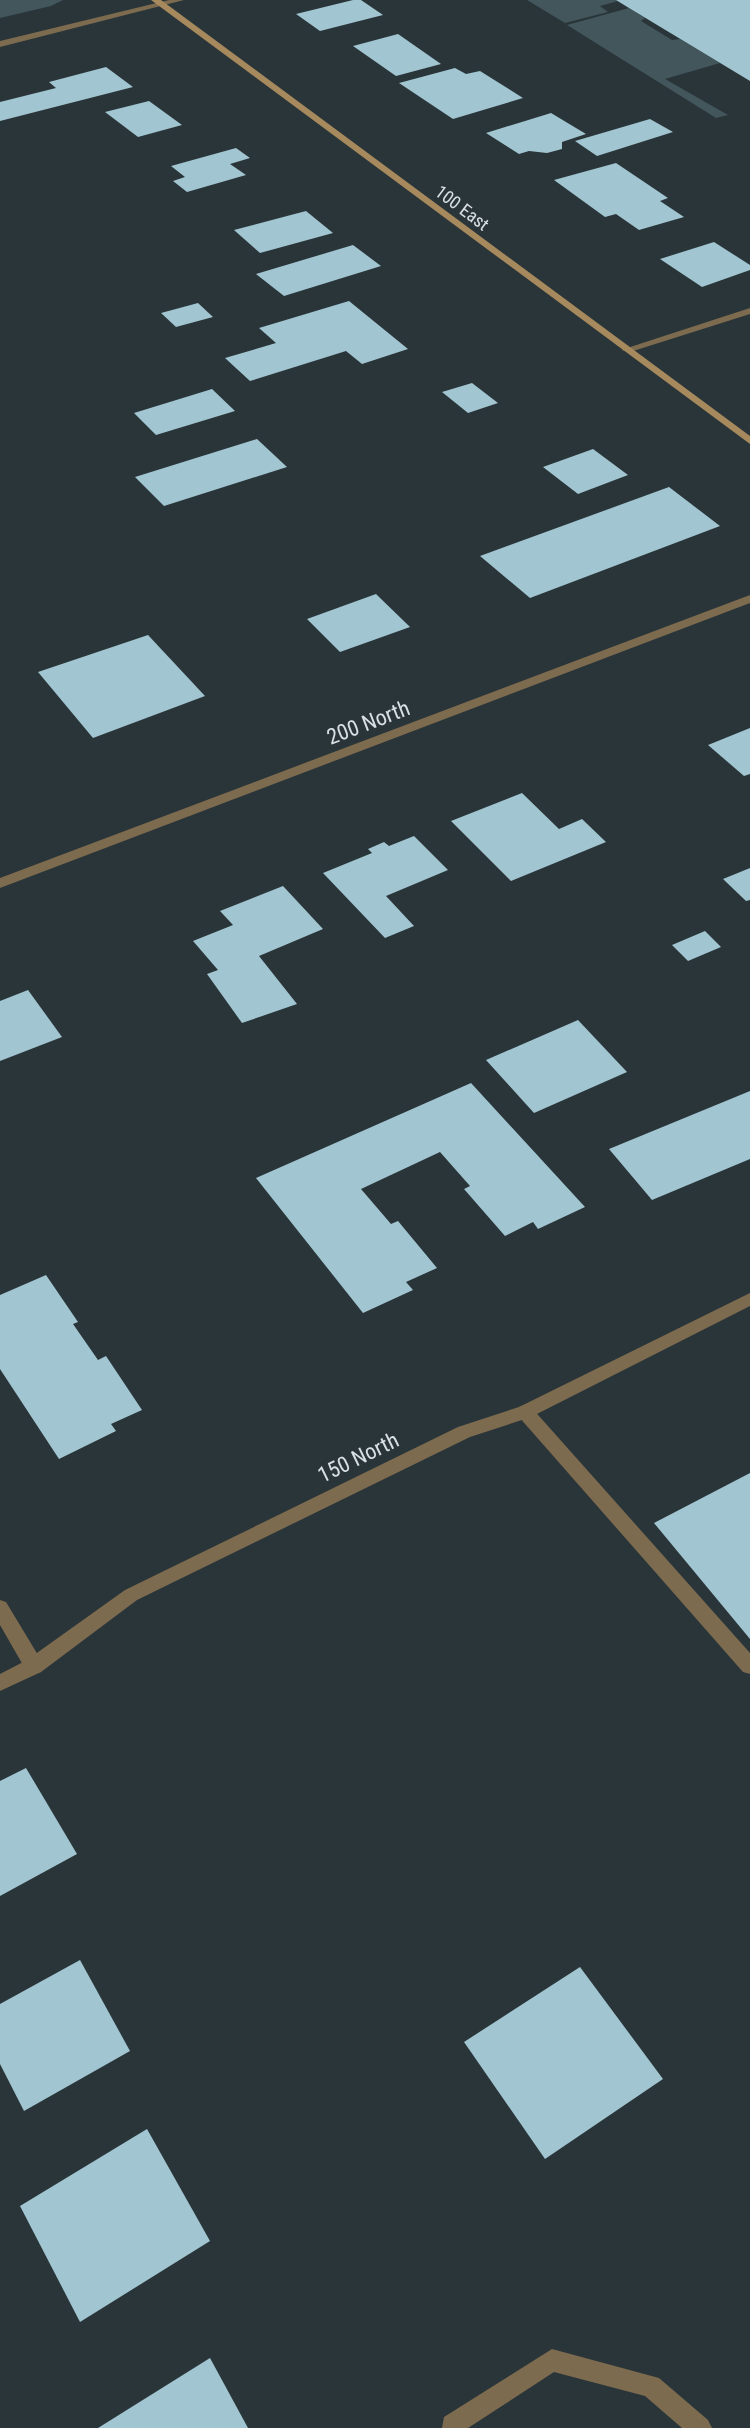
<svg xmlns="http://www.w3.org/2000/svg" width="750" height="2428" font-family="'Roboto Condensed',sans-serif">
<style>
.green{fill:#42565c}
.building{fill:#a1c5d1}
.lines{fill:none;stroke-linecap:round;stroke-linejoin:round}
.service{fill:#7d6b4f;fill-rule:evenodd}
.minor{fill:#7d6b4f;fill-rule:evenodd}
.tertiary{fill:#7d6b4f;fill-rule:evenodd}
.secondary{fill:#a6895d;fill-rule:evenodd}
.labels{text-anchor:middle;stroke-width:8;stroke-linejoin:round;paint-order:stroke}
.far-street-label{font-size:18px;fill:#d9e0e3;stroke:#2a3539}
.street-label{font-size:22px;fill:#d9e0e3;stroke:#2a3539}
</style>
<rect width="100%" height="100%" fill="#2a3539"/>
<!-- green -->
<g class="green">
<polygon points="0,0 63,0 51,6 0,18"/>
<polygon points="527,0 617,0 618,1 600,6 608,12 565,23"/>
<polygon points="629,8 645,18 641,21 672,40 680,39 720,63 665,79 728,115 716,118 567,25"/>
</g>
<!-- building -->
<g class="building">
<polygon points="353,0 361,0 383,15 320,31 296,14"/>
<polygon points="616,0 750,0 750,81 629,8"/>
<polygon points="398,34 441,64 396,76 353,46"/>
<polygon points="106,67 133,87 0,121 0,102 56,88 49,82"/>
<polygon points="455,68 466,74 480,71 523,98 453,119 399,83"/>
<polygon points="149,101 182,125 138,137 105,112"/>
<polygon points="551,113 586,134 562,142 562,149 547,153 529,151 519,154 486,133"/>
<polygon points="650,119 673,132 597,156 575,141"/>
<polygon points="236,148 250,158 230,164 246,175 187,192 173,181 185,177 171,166"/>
<polygon points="616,163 668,198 660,201 684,217 639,230 616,214 605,217 554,180"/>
<polygon points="306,211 333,233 260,253 234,230"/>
<polygon points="714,242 750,265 750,270 702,287 660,259"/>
<polygon points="353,245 381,266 284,296 256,274"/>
<polygon points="349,301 408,349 362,364 346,351 250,381 225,358 276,343 259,328"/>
<polygon points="198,303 213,317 176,327 161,313"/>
<polygon points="472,383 498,403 468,413 442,392"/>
<polygon points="212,389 235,411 156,435 134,413"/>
<polygon points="257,439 287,467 164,506 135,477"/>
<polygon points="593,449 628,475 578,494 543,467"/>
<polygon points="669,487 720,526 530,598 480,556"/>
<polygon points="376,594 410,627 340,652 307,619"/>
<polygon points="148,635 205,696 93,738 38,672"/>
<polygon points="750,728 750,774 744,776 708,745"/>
<polygon points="522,793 559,829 582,819 606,842 511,881 451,821"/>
<polygon points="414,836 448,870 386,896 414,926 385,938 323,873 372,853 368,849 384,842 389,846"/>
<polygon points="750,868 750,900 746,901 723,879"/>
<polygon points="283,886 323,929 259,956 297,1004 242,1023 207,974 218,970 193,941 233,925 220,911"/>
<polygon points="705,931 721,947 688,961 672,945"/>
<polygon points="28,990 62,1037 0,1061 0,1001"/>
<polygon points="578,1020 627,1072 534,1113 486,1060"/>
<polygon points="471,1083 585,1207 538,1229 533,1222 505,1236 464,1189 470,1186 440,1152 361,1189 391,1224 398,1221 437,1268 406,1282 413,1290 363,1313 256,1178"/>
<polygon points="750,1091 750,1159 652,1200 609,1149"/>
<polygon points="46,1275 78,1322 73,1324 98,1360 106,1356 142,1410 111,1424 116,1431 59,1459 0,1369 0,1295"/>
<polygon points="750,1473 750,1639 654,1523"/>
<polygon points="26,1768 77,1854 0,1896 0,1781"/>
<polygon points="80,1960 130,2051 24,2111 0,2064 0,2004"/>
<polygon points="580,1967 663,2079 545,2159 464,2042"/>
<polygon points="147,2129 210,2241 80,2322 20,2206"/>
<polygon points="210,2358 248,2428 98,2428"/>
</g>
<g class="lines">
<!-- service -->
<g class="service">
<polygon points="750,308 750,314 630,352 621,350"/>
<polygon points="525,1405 531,1407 750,1653 750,1674 743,1672 519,1417 516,1412 519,1407"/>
<polygon points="0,1600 6,1602 41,1660 43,1666 41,1672 34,1674 27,1672 0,1625"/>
<polygon points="552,2349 659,2378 708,2420 712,2428 682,2428 645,2396 554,2372 468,2428 442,2428 444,2417"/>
</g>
<!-- minor -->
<g class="minor">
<polygon points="750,595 750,603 0,888 0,878"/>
<polygon points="750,1293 750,1306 531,1417 470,1437 137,1600 41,1672 0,1691 0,1674 27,1660 125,1590 458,1427 519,1407"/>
</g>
<!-- tertiary -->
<polygon class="tertiary" points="169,0 184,0 0,47 0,41"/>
<!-- secondary -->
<polygon class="secondary" points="151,0 161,0 750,436 750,444"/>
</g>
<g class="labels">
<!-- far-street labels -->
<g class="far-street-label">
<text transform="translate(462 208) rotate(37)" y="6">100 East</text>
</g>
<!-- street labels -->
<g class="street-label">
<text transform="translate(368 722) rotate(-21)" y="8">200 North</text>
<text transform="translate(358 1457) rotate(-26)" y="8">150 North</text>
</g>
</g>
</svg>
